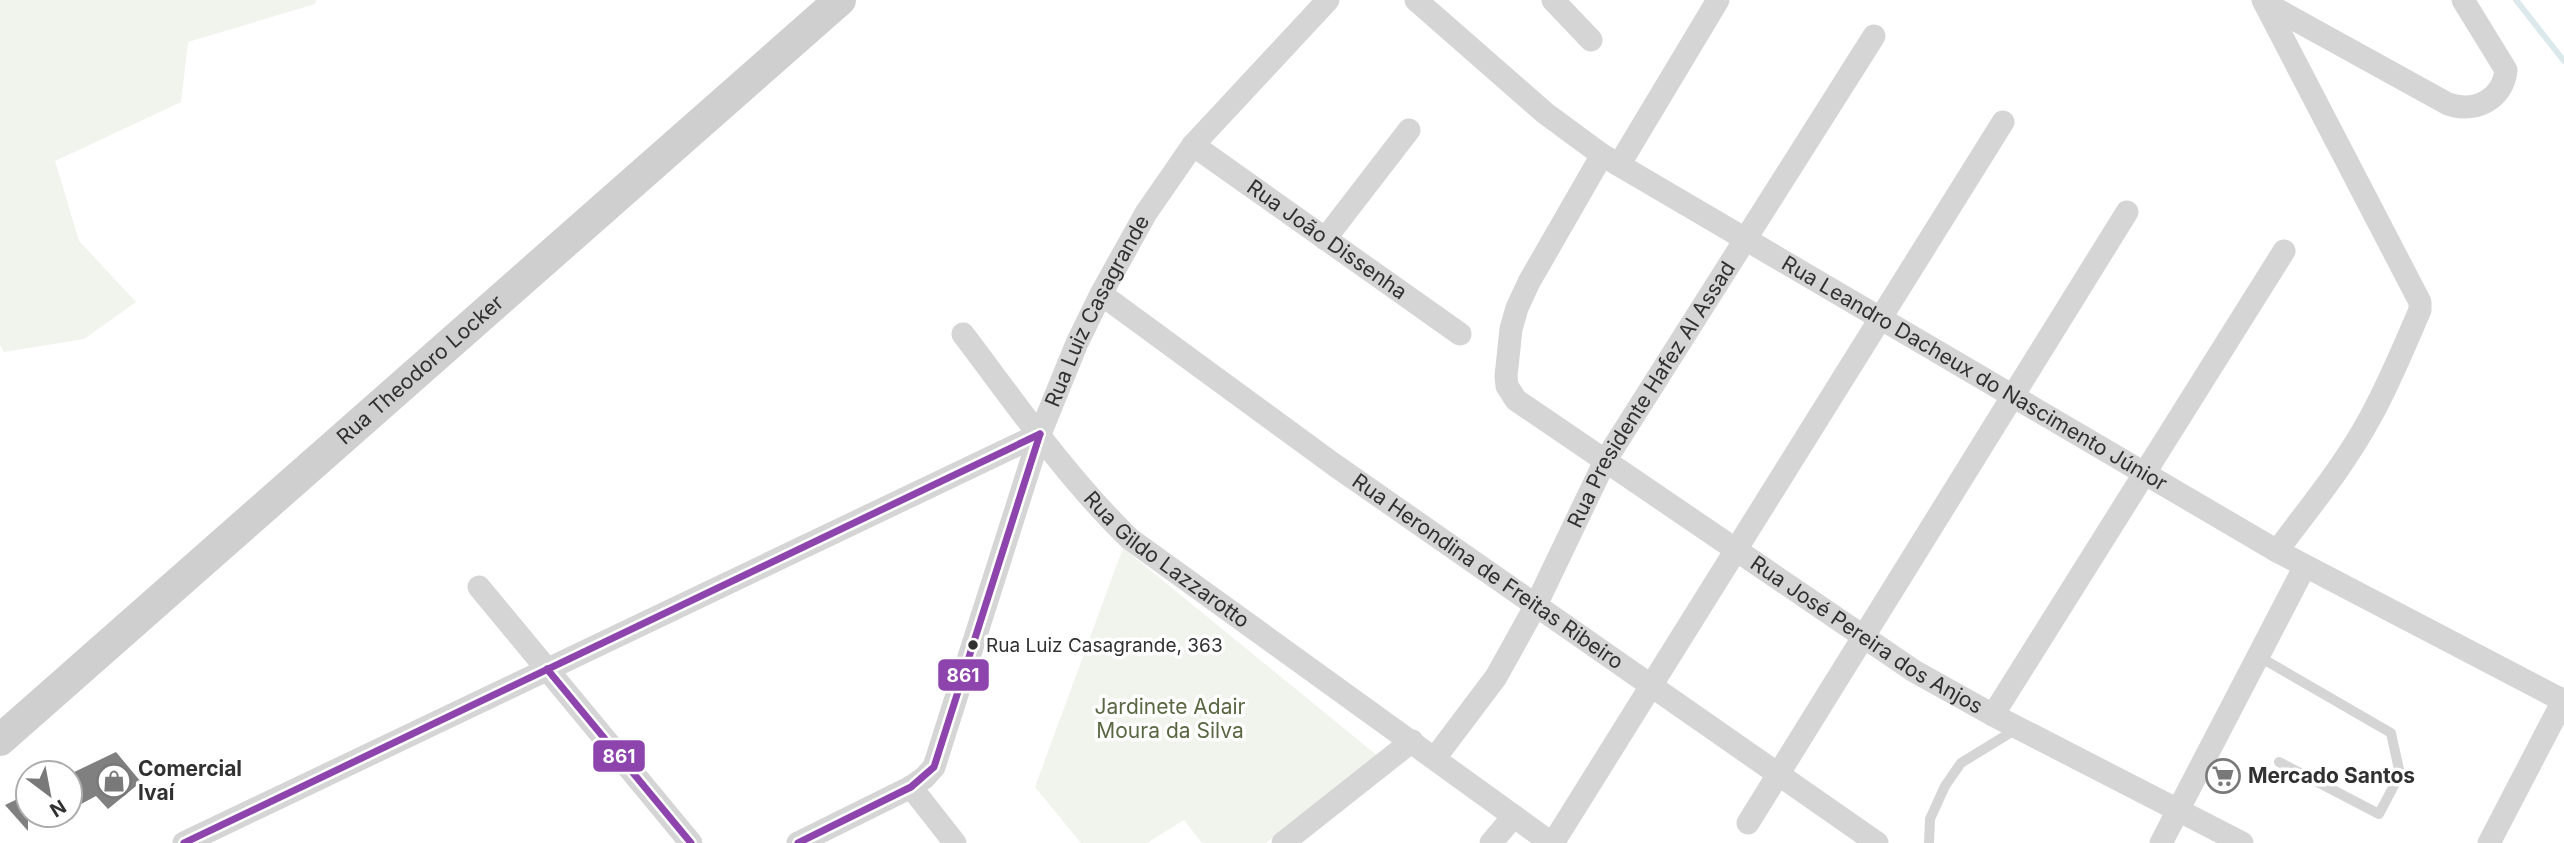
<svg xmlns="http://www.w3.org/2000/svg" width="2564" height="843" font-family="Inter,sans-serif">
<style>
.green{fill:#f1f3ed}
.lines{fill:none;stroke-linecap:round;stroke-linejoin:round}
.stream{stroke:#dbe9ed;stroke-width:6}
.building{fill:#808080}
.service{stroke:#d5d5d5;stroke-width:10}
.minor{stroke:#d5d5d5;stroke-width:23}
.secondary{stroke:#cfcfcf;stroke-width:32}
.bus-1-casing{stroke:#fff;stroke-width:12}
.bus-1{stroke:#8e44ad;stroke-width:7}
.bus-dot{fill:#313131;stroke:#fff;stroke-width:2.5}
.labels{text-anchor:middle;stroke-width:7;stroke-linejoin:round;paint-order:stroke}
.bus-label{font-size:19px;fill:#313131;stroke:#fff;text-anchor:start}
.street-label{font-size:21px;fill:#313131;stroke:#fff}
.park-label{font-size:21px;fill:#596843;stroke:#fff}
.poi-label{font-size:21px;font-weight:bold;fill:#313131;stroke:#fff;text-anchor:start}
.line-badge{stroke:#fff;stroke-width:2.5}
.badge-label{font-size:19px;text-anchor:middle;font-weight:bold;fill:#fff}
</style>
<rect width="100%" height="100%" fill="#fff"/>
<!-- green -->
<g class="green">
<polygon points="0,0 316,0 315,4 188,42 181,102 55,161 79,241 136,302 84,339 4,352 0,345"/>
<polygon points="1123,548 1379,757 1266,843 1202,843 1184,820 1147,843 1081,843 1035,787"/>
</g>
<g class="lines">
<!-- stream -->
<polyline class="stream" points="2516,0 2564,61"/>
</g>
<!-- building -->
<g class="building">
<polygon points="116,752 141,782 108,809 96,796 70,810 70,774"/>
<polygon points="28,794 28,831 5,805"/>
</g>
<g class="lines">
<!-- service -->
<g class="service">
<polyline points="2258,656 2391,733 2400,774 2379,814 2279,762"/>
<polyline points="1929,843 1930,819 1945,786 1961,763 2018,728"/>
</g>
<!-- minor -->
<g class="minor">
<path id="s1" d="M 1416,0 L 1545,113 L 1602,155 L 2277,551 L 2564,701"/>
<polyline points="1553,0 1591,40"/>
<path d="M 2263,0 L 2420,302 L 2420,310 C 2404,347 2389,384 2370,418 C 2344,466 2309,508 2277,551"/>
<path d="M 2265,3 L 2448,104 C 2475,113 2503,100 2506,70 L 2463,0"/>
<path id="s2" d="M 1193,145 L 1460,334"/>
<path id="s3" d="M 1602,155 L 1529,282 L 1517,308 L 1511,329 L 1506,376 L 1507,386 L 1516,400 L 1914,671 L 1993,715 L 2242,843"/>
<polyline points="1619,165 1718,0"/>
<polyline points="1325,239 1409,130"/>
<path id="s4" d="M 1101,294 L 1336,466 L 1877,843"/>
<path id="s5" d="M 963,334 C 1016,404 1067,478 1130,539 L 1551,843"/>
<polyline points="479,587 691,843"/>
<polyline points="1993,715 2284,251"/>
<path id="s6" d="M 1435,758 L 1496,677 L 1536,605 L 1605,461 L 1874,36"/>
<polyline points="911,787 955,843"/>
<polyline points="1748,823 2127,212"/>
<polyline points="184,843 1040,434"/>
<path id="s7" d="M 798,843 L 911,787 L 924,778 L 934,767 L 1040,434 L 1077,343 L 1101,294 L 1146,213 L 1193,145 L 1328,0"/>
<polyline points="1283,843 1412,741"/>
<polyline points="1491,843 1514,816"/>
<polyline points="1553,843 2003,122"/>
<polyline points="2161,843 2305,566"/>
<polyline points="2489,843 2564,699"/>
</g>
<!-- secondary -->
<path class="secondary" id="s8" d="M 0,740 L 840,0"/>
<!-- bus-1 casing -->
<g class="bus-1-casing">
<g id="bus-1">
<polyline points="547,669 691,843"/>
<polyline points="184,843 1040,434"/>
<polyline points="798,843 911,787 934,767 1040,434"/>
</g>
</g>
<!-- bus-1 -->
<use href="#bus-1" class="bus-1"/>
</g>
<!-- icons -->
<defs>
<g id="supermarket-ring" transform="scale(1.75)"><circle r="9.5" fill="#fff" stroke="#797979" stroke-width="1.5"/><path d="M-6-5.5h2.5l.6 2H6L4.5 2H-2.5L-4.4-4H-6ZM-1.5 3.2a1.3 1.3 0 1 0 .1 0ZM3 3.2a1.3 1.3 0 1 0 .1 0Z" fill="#797979"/></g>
<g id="shop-ring" transform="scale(1.75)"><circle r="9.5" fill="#fff" stroke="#797979" stroke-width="1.5"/><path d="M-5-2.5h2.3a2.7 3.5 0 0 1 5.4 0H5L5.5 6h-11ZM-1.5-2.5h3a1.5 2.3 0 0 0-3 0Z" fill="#797979"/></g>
</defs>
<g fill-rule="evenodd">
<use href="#supermarket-ring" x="2223" y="776"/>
<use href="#shop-ring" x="114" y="781"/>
</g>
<!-- markers -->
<circle class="bus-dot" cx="973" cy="645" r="6"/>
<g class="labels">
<!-- bus labels -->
<g class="bus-label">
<text x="986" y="652">Rua Luiz Casagrande, 363</text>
</g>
<!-- street labels -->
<g class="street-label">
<text dy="7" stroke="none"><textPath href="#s2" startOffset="164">Rua João Dissenha</textPath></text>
<text dy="7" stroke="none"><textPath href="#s7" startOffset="642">Rua Luiz Casagrande</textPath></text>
<text dy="7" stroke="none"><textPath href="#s8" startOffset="560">Rua Theodoro Locker</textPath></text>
<text dy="7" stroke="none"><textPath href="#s1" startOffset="674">Rua Leandro Dacheux do Nascimento Júnior</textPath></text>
<text dy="7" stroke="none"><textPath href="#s6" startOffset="424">Rua Presidente Hafez Al Assad</textPath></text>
<text dy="7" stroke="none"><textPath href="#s5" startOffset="306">Rua Gildo Lazzarotto</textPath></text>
<text dy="7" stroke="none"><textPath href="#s4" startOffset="476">Rua Herondina de Freitas Ribeiro</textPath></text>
<text dy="7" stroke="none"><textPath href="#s3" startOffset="693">Rua José Pereira dos Anjos</textPath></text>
</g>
<!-- park labels -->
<g class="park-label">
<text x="1170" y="714">Jardinete Adair<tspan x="1170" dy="24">Moura da Silva</tspan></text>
</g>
<!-- poi labels -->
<g class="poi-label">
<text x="138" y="776">Comercial<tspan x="138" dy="24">Ivaí</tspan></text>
<text x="2248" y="783">Mercado Santos</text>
</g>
</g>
<g class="line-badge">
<rect x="937" y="658" width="53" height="34" rx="7" fill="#8e44ad"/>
<rect x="592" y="739" width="54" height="34" rx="7" fill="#8e44ad"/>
</g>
<g class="badge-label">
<text x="963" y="682">861</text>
<text x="619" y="763">861</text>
</g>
<!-- north arrow -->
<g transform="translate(49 794) rotate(148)"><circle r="33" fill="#ffffff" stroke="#adadad" stroke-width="2"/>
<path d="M0-5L12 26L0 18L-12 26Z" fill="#797979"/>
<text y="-10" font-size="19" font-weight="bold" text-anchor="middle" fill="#313131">N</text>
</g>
</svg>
